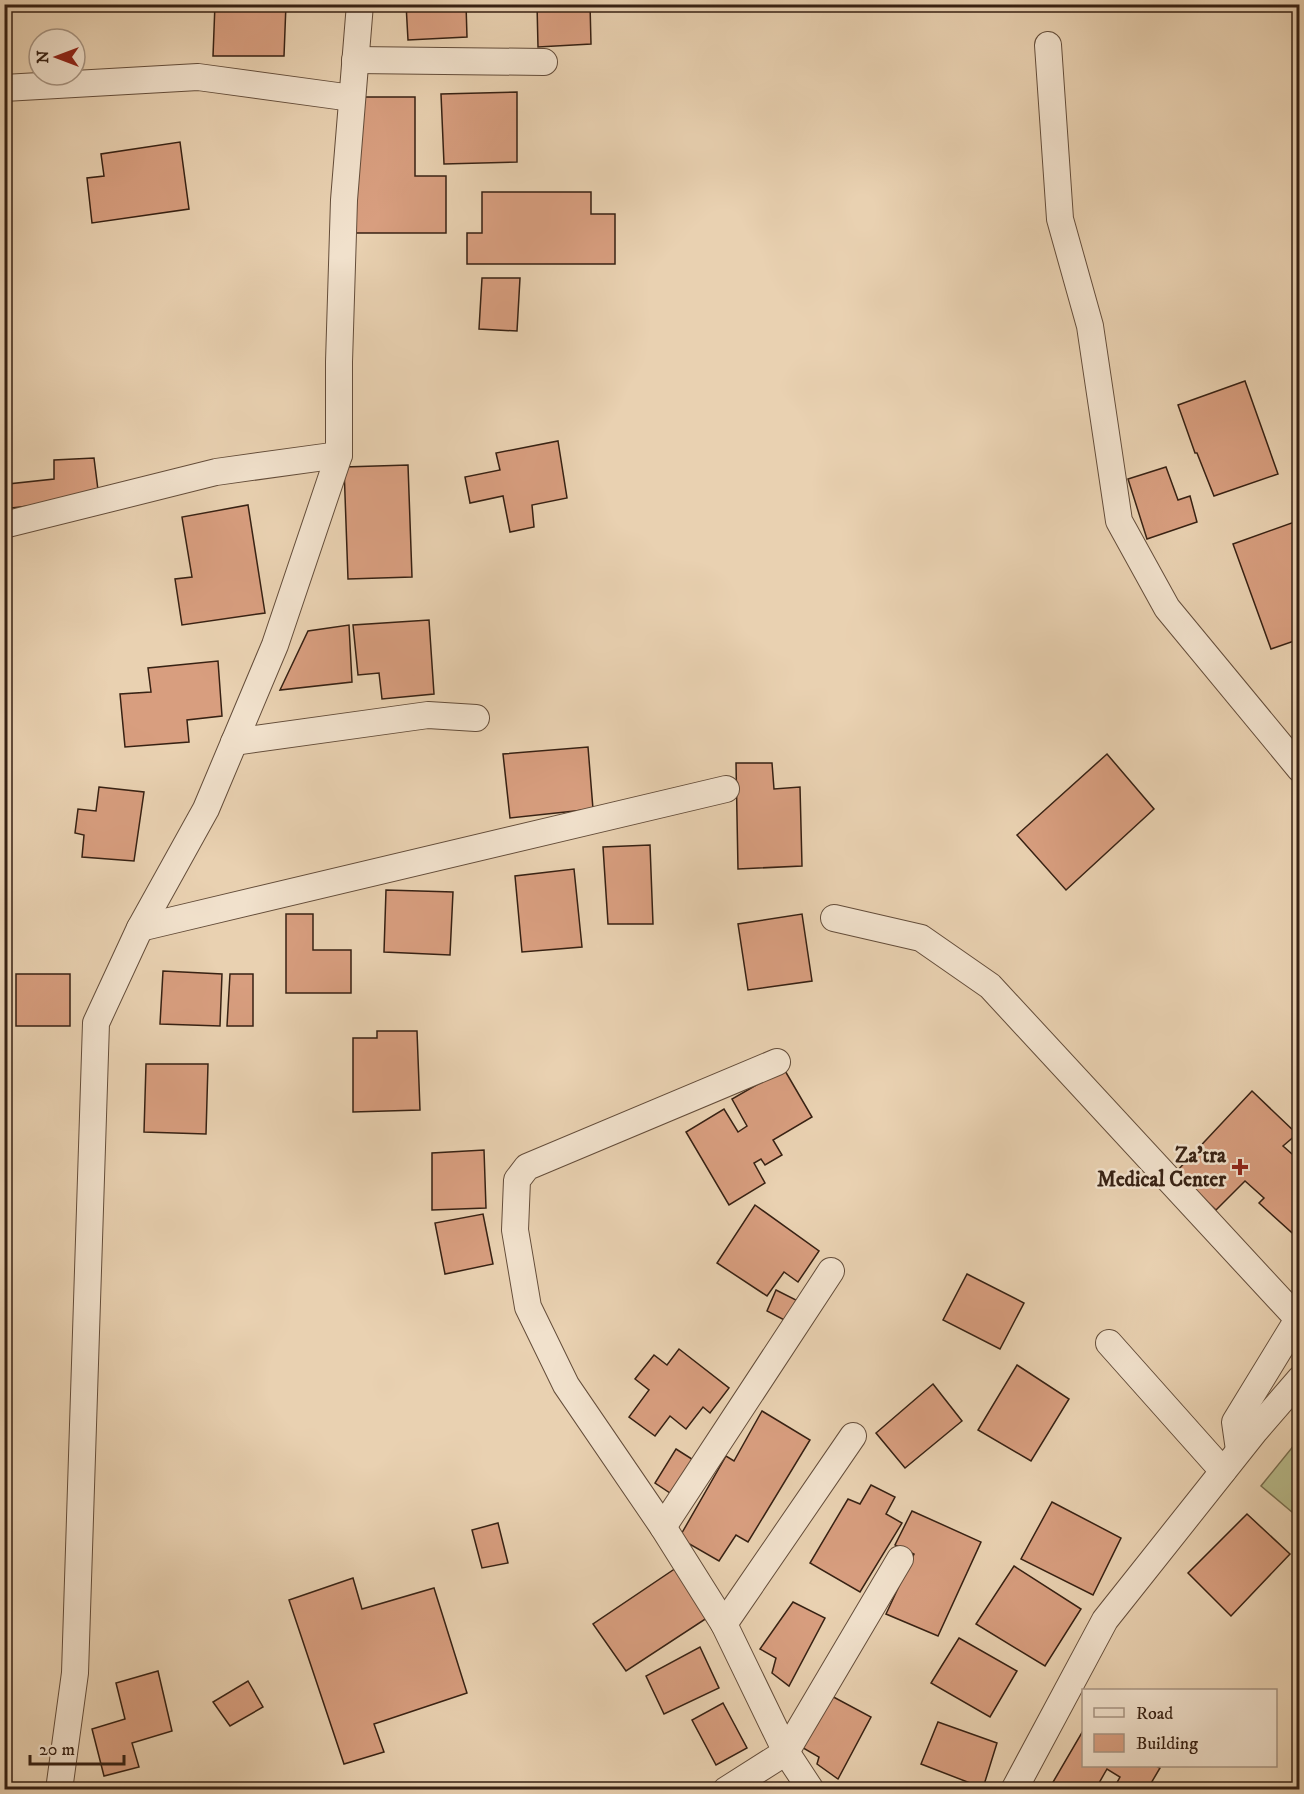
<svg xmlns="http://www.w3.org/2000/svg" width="1304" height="1794" font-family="'IM FELL DW Pica',serif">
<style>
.green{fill:#b8bb8b;stroke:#786e4f;stroke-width:1.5}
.building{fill:#d89e7f;stroke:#372113;stroke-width:1.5}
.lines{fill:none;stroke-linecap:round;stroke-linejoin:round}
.street-casing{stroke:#644d3a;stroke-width:28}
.street{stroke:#f1e1cc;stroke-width:26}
.poi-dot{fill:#8f2418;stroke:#f1e1cc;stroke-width:2}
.labels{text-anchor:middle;stroke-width:5;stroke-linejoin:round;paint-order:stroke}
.poi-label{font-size:21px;font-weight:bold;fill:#372113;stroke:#f1e1cc;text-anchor:end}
</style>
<rect width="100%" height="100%" fill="#e9d1b1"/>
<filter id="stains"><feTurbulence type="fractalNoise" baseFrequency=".00333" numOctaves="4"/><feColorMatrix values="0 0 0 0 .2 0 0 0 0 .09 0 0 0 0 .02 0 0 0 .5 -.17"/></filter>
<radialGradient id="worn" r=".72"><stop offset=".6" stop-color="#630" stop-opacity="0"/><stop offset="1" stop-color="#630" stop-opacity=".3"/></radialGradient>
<!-- green -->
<polygon class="green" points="1299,1439 1299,1518 1261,1486"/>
<!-- building -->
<g class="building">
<polygon points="215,4 286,4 284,56 213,56"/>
<polygon points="406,4 466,4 467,37 408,40"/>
<polygon points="537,4 590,4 591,44 538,47"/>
<polygon points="517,92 517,162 444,164 441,94"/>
<polygon points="356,97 415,97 415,176 446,176 446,233 356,233"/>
<polygon points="180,142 189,209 92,223 87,178 104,176 101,154"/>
<polygon points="482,192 591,192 591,214 615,214 615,264 467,264 467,233 482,233"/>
<polygon points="482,278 520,278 517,331 479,329"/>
<polygon points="1245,381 1278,474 1214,496 1197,453 1195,453 1178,405"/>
<polygon points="558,441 567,498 532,505 534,527 510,532 503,496 470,503 465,477 500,470 496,453"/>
<polygon points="94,458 99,498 11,508 8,484 54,479 54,460"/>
<polygon points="408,465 412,577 348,579 344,467"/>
<polygon points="1166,467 1178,500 1190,496 1197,522 1147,539 1128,479"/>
<polygon points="248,505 265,613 182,625 175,579 192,577 182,517"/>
<polygon points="1300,520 1300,639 1271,649 1233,544"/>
<polygon points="429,620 434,694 382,699 379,673 358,675 353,625"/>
<polygon points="349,625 352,682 280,690 308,631"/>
<polygon points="218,661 222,716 187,720 189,742 125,747 120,694 151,692 148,668"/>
<polygon points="588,747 593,809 510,818 503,754"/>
<polygon points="1107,754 1154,809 1066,890 1017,835"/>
<polygon points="736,763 772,763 774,789 800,787 802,866 738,869"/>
<polygon points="99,787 144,792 134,861 82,857 84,835 75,833 78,809 96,811"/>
<polygon points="650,845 653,924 608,924 603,847"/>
<polygon points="574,869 582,947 522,952 515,876"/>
<polygon points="386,890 453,892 450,955 384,952"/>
<polygon points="286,914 313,914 313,950 351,950 351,993 286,993"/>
<polygon points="802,914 812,981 748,990 738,924"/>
<polygon points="163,971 222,974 220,1026 160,1024"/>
<rect x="16" y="974" width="54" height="52"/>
<polygon points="230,974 253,974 253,1026 227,1026"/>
<polygon points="377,1031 417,1031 420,1110 353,1112 353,1038 377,1038"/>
<polygon points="146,1064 208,1064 206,1134 144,1132"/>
<polygon points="784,1069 812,1117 773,1140 782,1155 765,1165 761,1159 754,1163 765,1183 729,1205 686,1132 724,1109 738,1132 747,1126 732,1099"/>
<polygon points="1252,1091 1297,1134 1283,1146 1300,1161 1300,1240 1259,1203 1264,1198 1245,1181 1216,1210 1176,1172"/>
<polygon points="484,1150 486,1208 432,1210 432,1153"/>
<polygon points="755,1205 819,1251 798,1282 784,1272 767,1296 717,1263"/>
<polygon points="483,1214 493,1264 445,1274 435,1223"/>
<polygon points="967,1274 1024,1303 1000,1349 943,1320"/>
<polygon points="776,1290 800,1302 790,1323 767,1311"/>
<polygon points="679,1349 729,1388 710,1413 703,1407 686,1429 670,1416 655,1436 629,1417 649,1390 635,1379 654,1355 667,1365"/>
<polygon points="1017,1365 1069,1399 1031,1461 978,1430"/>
<polygon points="933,1384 962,1421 905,1468 876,1433"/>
<polygon points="4,1406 11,1406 8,1463 4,1463"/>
<polygon points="762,1411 810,1440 748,1542 736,1535 719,1561 679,1538 726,1456 734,1461"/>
<polygon points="676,1449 695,1461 673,1495 655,1483"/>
<polygon points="871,1485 895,1497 886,1514 902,1523 860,1592 810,1563 848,1499 860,1504"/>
<polygon points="1052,1502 1121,1538 1093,1595 1021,1559"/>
<polygon points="912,1511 981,1542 938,1636 886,1614 914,1554 895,1545"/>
<polygon points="1247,1514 1290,1554 1231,1616 1188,1573"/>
<polygon points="498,1523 508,1563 482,1568 472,1530"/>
<polygon points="679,1566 710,1616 626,1671 593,1624"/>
<polygon points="1014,1566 1081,1609 1045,1666 976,1624"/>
<polygon points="353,1578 362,1609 434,1588 467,1693 374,1724 384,1752 344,1764 289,1600"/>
<polygon points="793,1602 825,1618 789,1686 772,1673 776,1658 760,1649"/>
<polygon points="959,1638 1017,1671 990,1717 931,1683"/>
<polygon points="700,1647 719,1688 664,1714 646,1676"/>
<polygon points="158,1671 172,1731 132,1743 139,1767 104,1776 92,1729 125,1719 116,1683"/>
<polygon points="248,1681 263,1707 230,1726 213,1702"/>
<polygon points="826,1693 871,1717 838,1779 817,1764 819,1757 798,1745"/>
<polygon points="723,1703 747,1748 716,1765 692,1720"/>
<polygon points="938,1722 997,1743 983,1788 921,1764"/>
<polygon points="1084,1729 1084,1766 1156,1766 1160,1768 1147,1790 1113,1790 1120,1777 1107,1769 1095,1790 1049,1789"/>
</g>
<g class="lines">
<!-- street casing -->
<g class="street-casing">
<g id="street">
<polyline points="1048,45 1060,219 1090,326 1119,521 1167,608 1300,769"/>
<polyline points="355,60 544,62"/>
<polyline points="4,88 198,77 352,98"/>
<polyline points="4,525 216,472 339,455"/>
<polyline points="234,742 428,715 476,718"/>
<polyline points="834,918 921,938 990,986 1298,1319 1235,1422 1239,1450"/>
<polyline points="140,928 726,789"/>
<polyline points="777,1062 527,1167 517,1180 515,1230 528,1307 566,1385 663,1527 724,1624 786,1752 811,1790"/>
<polyline points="1109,1343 1223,1471"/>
<polyline points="663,1527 831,1271"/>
<polyline points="724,1624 853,1436"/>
<polyline points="59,1790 75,1673 96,1023 140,928 206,809 275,645 339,455 339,362 344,200 360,4"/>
<polyline points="726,1790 786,1752 900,1559"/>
<polyline points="1014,1790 1105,1620 1255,1431 1300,1379"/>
</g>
</g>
<!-- street -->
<use href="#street" class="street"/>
</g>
<!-- markers -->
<path class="poi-dot" d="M1237 1158h6v6h6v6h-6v6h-6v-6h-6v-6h6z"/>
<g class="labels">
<!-- poi labels -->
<g class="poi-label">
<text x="1226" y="1162">Za'tra<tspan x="1226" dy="24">Medical Center</tspan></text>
</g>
</g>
<!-- margin -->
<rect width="1304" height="1794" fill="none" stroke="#e9d1b1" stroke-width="24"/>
<rect x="6" y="6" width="1292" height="1782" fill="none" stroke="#372113" stroke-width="3"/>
<rect x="12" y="12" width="1280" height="1770" fill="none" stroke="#372113" stroke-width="1.5"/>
<!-- legend -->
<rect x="1082" y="1689" width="195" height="78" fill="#f1e1cc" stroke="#a79482" stroke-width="1.5"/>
<rect x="1094" y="1708" width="30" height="9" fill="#f1e1cc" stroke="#a79482" stroke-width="1.5"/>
<text x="1136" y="1719" font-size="18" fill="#372113">Road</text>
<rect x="1094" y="1734" width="30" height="18" fill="#d89e7f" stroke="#a79482" stroke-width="1.5"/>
<text x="1136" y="1749" font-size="18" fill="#372113">Building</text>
<!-- north arrow -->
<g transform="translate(57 57) rotate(270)"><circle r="28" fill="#f1e1cc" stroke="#a79482" stroke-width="1.5"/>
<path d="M0-4.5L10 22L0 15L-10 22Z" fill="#8f2418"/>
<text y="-9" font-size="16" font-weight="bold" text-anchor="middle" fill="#372113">N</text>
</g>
<!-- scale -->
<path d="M30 1755v9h94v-9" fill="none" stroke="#372113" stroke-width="3"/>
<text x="39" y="1755" font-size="18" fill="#372113" stroke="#f1e1cc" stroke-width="4.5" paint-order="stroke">20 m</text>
<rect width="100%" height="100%" filter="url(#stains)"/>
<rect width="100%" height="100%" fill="url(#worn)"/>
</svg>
